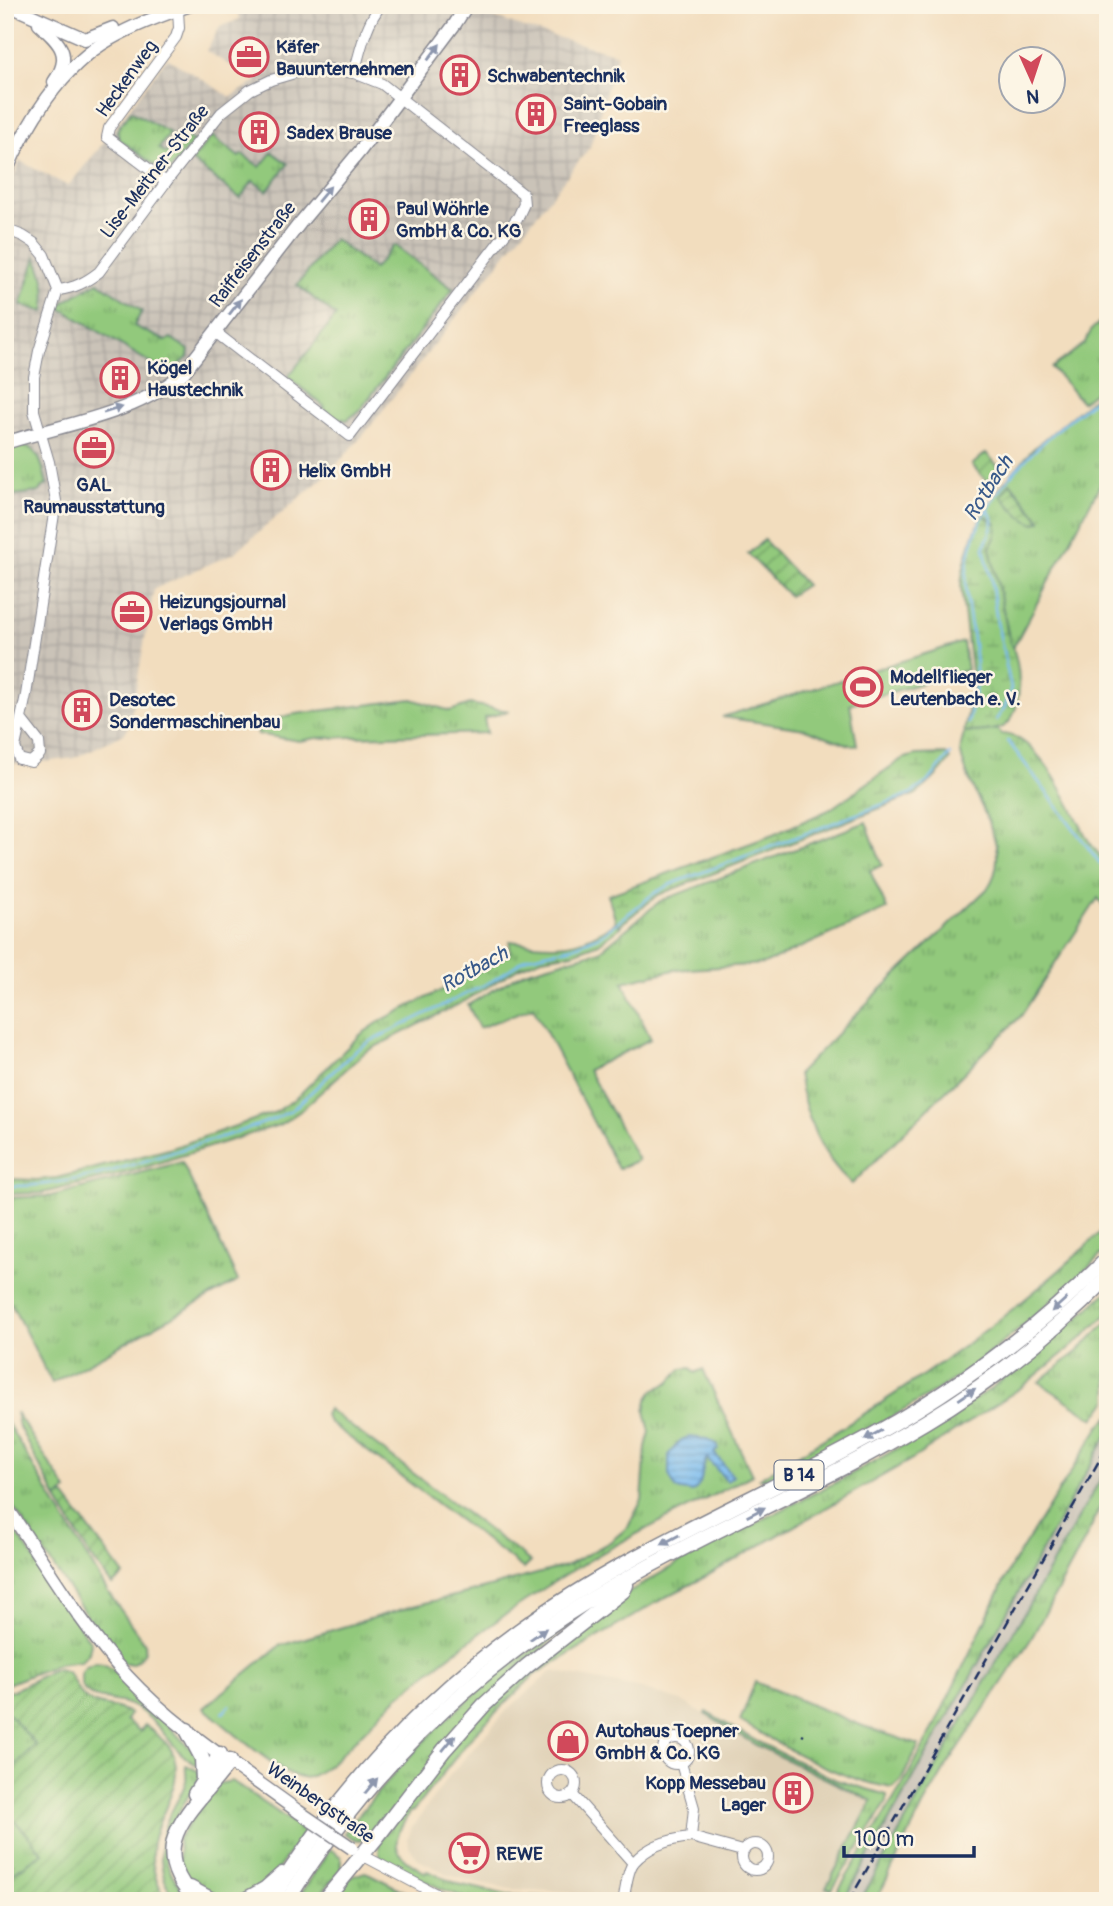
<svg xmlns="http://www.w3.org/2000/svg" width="1113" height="1906" font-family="Pangolin,sans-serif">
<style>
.built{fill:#decfb4}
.industrial{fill:url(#industrial-grid)}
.railway{fill:#cac3b8}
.grass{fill:url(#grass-tufts);stroke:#567c6d;stroke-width:2;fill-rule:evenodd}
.wetland{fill:url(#wetland-marsh);stroke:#567c6d;stroke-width:2}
.garden{fill:url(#garden-furrows);stroke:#567c6d;stroke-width:2}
.pitch{fill:#92c97c;stroke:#567c6d;stroke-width:2}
.water{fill:url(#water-rules);stroke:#4a76a6;stroke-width:2}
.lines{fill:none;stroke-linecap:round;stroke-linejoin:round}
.stream{stroke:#7abcef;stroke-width:2.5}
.minor-casing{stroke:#86868e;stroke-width:12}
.major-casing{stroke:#86868e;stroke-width:15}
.highway-casing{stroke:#86868e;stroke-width:17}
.minor{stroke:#fff;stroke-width:10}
.major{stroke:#fff;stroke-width:12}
.highway{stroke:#fff;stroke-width:14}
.rail{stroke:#1b2f5e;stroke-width:2.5;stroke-dasharray:10 5;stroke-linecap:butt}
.major-bridge-casing{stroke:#86868e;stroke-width:15;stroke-linecap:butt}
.major-bridge{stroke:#fff;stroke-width:12}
.oneway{fill:#8d97ae}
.labels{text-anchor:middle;stroke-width:5;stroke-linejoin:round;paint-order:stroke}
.shield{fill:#fcf5e5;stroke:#5e6a86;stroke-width:2}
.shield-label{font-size:18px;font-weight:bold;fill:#1b2f5e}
.poi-label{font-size:19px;font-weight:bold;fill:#1b2f5e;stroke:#fcf5e5;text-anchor:start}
.street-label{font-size:19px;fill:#1b2f5e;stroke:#fcf5e5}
.water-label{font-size:21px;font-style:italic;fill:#38598a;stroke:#fcf5e5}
</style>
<defs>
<pattern id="industrial-grid" width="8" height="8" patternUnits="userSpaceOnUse" patternTransform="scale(1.75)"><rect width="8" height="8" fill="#cac3b8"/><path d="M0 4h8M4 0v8" fill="none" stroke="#ada8a1"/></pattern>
<pattern id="grass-tufts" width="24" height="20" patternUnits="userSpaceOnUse" patternTransform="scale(1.75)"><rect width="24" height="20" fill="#92c97c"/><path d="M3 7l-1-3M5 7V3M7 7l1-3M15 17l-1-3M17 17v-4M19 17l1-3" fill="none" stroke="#76a469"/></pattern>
<pattern id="wetland-marsh" width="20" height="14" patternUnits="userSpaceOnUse" patternTransform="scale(1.75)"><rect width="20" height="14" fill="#92c97c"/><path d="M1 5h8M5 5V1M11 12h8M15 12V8" fill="none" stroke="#76a469"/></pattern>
<pattern id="garden-furrows" width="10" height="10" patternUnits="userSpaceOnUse" patternTransform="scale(1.75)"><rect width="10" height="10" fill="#92c97c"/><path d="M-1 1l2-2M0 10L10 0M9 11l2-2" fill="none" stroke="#76a469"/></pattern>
<pattern id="water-rules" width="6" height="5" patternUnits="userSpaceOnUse" patternTransform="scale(1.75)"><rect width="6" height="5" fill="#7abcef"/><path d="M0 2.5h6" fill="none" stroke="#6399c5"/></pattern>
</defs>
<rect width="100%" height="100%" fill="#fcf5e5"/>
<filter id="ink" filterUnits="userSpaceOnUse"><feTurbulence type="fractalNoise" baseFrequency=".0143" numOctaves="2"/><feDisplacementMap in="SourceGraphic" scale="14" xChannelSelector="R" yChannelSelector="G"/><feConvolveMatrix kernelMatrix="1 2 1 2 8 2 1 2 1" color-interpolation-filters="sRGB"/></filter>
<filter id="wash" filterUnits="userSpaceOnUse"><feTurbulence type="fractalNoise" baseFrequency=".00686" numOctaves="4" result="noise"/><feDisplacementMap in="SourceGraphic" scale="28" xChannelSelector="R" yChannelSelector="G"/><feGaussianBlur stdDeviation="1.57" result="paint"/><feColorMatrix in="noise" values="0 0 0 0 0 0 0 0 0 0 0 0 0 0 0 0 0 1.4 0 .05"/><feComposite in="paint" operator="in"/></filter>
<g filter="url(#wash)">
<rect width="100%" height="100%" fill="#f2ddbe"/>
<!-- built -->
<polygon class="built" points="552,1671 642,1689 684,1702 756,1745 872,1801 820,1901 579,1901 570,1892 510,1889 480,1883 449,1875 419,1860 409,1847 408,1838 412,1827 450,1775 506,1711"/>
<!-- industrial -->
<polygon class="industrial" points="234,5 458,5 524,28 617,54 590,147 364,434 330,472 234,553 154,589 129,726 124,734 74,758 28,764 5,763 5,196 20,161 68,186 106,140 167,58 231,97 257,81 206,51 220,27 240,19"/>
<!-- railway -->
<polygon class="railway" points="1108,1434 1108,1466 860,1901 843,1901"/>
<!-- grass -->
<g class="grass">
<polygon points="131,111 170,133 159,148 166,153 179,136 194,141 167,173 157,172 158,168 119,139 117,130"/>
<polygon points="212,136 239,157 242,154 260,167 272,152 288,164 267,191 253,181 240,198 192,161"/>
<polygon points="334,239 374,269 394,245 453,289 359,411 347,420 334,417 323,409 325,407 288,377 336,316 297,285"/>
<path d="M 36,257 C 45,276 48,292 44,312 L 21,305 Z"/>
<polygon points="98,282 142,311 134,326 166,341 171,338 189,350 188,357 170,375 59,307 66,301"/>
<polygon points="1103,319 1108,323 1108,381 1082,402 1052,368 1084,344 1092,329"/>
<path d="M 1108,386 L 1108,470 L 1013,648 L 1010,643 L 990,548 L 996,535 L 988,517 L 983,515 L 1002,485 L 1032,450 ZM 1011,483 L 1041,521 L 1002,496 Z"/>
<path d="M 17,444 C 39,445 43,466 47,485 L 41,488 L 39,492 L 5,496 L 5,447 Z"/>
<polygon points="412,699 450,711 470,704 509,711 484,718 487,733 317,738 299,741 258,734 257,730 282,717 295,714"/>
<path d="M 997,729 L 1001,734 C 1040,734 1071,808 1087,838 C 1092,848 1105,858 1108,869 C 1111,881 1108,899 1108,912 L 1098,898 L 1021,1016 L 852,1184 C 819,1155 806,1117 798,1074 L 873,997 L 987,889 C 1018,846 969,798 961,754 C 959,748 963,739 964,733 Z"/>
<polygon points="866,822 882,865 870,871 887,909 764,964 674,970 623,982 651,1039 588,1070 638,1160 618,1169 533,1007 479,1028 468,1005 524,972 600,951 660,901"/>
<path d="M 616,922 L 621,927 L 599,943 L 573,953 L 542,958 L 518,968 L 465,1001 L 365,1052 L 299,1112 L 279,1125 L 133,1171 L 43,1193 L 5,1194 L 5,1179 L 37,1180 L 57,1178 L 169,1149 L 276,1112 L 296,1098 L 360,1035 L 382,1020 L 470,976 L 510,952 L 510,941 C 554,948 579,949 616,922 Z"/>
<polygon points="182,1162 238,1281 52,1383 5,1292 5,1198 51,1196"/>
<path d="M 1108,1225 L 1108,1248 C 1059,1296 1009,1341 953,1380 C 895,1418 832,1449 771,1481 L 759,1478 C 882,1406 1006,1326 1108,1225 Z"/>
<path d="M 1108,1291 L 1108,1313 L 1082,1338 L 1022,1387 L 914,1458 L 703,1578 L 666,1597 L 534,1675 L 475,1733 L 413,1811 L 411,1811 C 389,1843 391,1854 426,1873 L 427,1871 L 458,1884 L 507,1895 L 565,1898 L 570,1901 L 474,1901 L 444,1890 L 384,1861 L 379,1854 L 379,1842 L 466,1728 L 613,1601 L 682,1561 L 842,1479 L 911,1441 L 989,1390 L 1078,1318 Z"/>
<polygon points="1108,1321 1108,1400 1094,1419 1039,1382 1078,1351"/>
<path d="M 691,1368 L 695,1373 L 703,1369 L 752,1475 C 702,1502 651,1525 602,1553 C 530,1594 462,1644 398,1697 C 378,1714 326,1778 303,1778 C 284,1778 221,1722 204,1708 L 279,1646 L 413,1606 L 471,1592 L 566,1566 L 610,1542 L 628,1527 L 642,1500 L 646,1447 L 650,1432 L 645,1411 L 647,1400 L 653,1391 L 669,1382 L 681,1369 Z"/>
<polygon points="328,1409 531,1562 524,1569 329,1422 325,1415"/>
<polygon points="16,1412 67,1490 57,1499 19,1427"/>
<polygon points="1108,1417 1108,1434 880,1837 843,1901 832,1901 903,1784 933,1729 1012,1565 1100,1426"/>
<path d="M 5,1419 L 108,1592 L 145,1644 C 147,1654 140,1659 132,1664 L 121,1662 L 104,1641 L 5,1495 Z"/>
<polygon points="1108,1466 1108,1490 1085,1540 1031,1639 946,1767 923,1806 876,1901 860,1901"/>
<polygon points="5,1516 91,1643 89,1653 81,1661 58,1664 5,1685"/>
<path d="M 590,1609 L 514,1671 L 369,1838 C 359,1843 352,1838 344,1833 C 383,1785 422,1739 469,1699 C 507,1666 549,1637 590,1609 Z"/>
<path d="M 95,1663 L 103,1664 L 113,1669 L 195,1753 L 200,1766 C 177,1757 165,1730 146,1715 C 140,1710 134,1706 127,1704 C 112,1698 78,1701 81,1677 C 81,1668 88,1666 95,1663 Z"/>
<path d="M 755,1682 L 863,1726 L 919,1745 L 901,1781 L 893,1788 C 838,1779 786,1749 740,1721 Z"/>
<polygon points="8,1712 36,1745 5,1776 5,1717"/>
<polygon points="706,1712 758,1742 836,1780 887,1795 887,1802 832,1890 826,1888 872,1801 756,1745 705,1714"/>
<path d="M 186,1765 L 200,1772 L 199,1779 C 183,1806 153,1842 172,1874 C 177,1883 184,1892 191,1901 L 174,1901 C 159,1874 156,1844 169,1816 C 174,1805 183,1793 186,1781 C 187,1776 185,1770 186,1765 Z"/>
<polygon points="232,1781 305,1831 271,1879 242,1898 223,1900 201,1892 184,1876 180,1866 178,1839 217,1784"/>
<polygon points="5,1813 22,1828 43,1853 5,1878"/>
<polygon points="330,1849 341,1857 341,1870 315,1901 296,1901"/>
<polygon points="365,1872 370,1874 423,1901 328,1901 353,1876"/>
</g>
<!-- wetland -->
<g class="wetland">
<path d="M 983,515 L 997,524 L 996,535 L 990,548 L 1010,643 C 1022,661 1024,715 1003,727 C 993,732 976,731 964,733 L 973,686 L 961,587 C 963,561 971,538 983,515 Z"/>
<path d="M 946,754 L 950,759 C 941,773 929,784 916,794 L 658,895 L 620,925 L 616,922 L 608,895 L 773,835 L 829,810 L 902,759 L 916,755 Z"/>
</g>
<!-- garden -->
<g class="garden">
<polygon points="986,453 1002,470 990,485 972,465"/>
<polygon points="1010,483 1041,521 1034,524 1020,516 1001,496"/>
<polygon points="764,540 806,585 789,596 748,554"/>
<polygon points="63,1494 124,1575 112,1585 89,1554 57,1499"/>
<path d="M 54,1669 C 76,1669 70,1685 84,1697 C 96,1708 117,1704 130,1714 L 126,1720 L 140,1731 L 145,1725 C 153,1732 167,1741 172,1751 C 188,1788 151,1818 152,1855 C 152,1872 159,1886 166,1901 L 5,1901 L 5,1878 L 43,1853 L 22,1828 L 5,1813 L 5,1776 L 36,1745 L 8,1713 L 5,1717 L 5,1692 L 13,1691 Z"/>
</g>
<!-- pitch -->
<polygon class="pitch" points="963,642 967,670 850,704 857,745 853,746 805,729 722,717"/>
<!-- water -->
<path class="water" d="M 689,1437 L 707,1439 L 718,1445 L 718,1449 L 714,1453 L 733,1476 L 727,1481 L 707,1458 C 699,1470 706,1483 692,1492 L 676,1489 L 669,1475 L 669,1454 L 681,1440 Z"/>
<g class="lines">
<!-- stream -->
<g class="stream">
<polyline points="988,509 993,520 992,527 984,548 991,578 997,622 1011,688 1005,707 996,720"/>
<path d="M 968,723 C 972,708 976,692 976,676 C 977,646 967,616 966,586 C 964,499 1047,437 1108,389"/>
<polyline points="1008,741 1108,874"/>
<path d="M 5,1186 C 67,1188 130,1166 189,1147 C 218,1138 248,1130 276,1118 L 292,1110 L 354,1052 L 371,1041 L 492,981 L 528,957 L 573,947 L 602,935 L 653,894 L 669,885 L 910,794 L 929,781 L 950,754"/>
<polyline points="223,1713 230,1705"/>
</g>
</g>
</g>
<g filter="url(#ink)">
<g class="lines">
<!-- minor casing -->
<g class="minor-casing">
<g id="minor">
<path d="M 354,73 C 361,49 365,25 381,5"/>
<polyline points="5,139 20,143"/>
<polyline points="166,182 107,137 109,128 176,37 179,28 178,10"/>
<polyline points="5,229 23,236 34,243 44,255 58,290 39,351 34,377 34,411 49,462 56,501 26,695 15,747 19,759 31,762 40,754 39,742 21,719"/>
<path d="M 58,290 C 75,288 86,282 99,272 L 166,182 L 221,113 L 250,90 L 271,80 L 305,70 L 329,69 L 354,73 L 382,84 L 523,194 L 524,204 L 518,217 L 350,436 L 215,332"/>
<circle cx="676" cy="1751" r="13"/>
<circle cx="562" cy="1784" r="14"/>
<polyline points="572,1794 633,1863"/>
<polyline points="691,1837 742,1851"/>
<circle cx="755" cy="1857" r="13"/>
<polyline points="362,1855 434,1893 457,1901"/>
<path d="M 623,1901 C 626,1890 627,1870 634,1862 C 649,1845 671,1839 691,1837 L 694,1808 L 681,1763"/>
</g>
</g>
<!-- major casing -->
<g class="major-casing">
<g id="major">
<polyline points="8,5 85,39 113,28"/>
<path d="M 39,24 C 60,43 73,55 54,82"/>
<path d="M 5,174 C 26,124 62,66 110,39 C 136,24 163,15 190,5"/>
<path d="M 5,443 C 64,424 139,414 184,372 L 300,223 L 360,151 L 455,24 L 467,5"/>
<path d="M 5,1505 C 44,1561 81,1626 127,1676 C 176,1729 241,1769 299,1812"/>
</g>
</g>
<!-- highway casing -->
<g class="highway-casing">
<g id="highway">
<polyline points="187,1730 202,1758 203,1780"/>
<polyline points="195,1794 220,1754"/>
<polyline points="190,1888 214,1901"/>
<path d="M 197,1901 C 139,1844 197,1807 230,1761"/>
<polyline points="243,1901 265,1889 282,1874"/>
<path d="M 271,1901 C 336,1795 419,1703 520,1630 C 621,1556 739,1507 849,1448 C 945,1398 1032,1335 1108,1258"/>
<path d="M 287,1901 C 362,1779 466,1675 588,1601 C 697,1535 816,1487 925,1422 C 992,1382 1053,1333 1108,1277"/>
<polyline points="324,1901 377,1837 444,1750 484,1705 527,1666 623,1591 626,1585"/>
</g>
</g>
<!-- minor -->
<use href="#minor" class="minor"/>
<!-- major -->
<use href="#major" class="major"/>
<!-- highway -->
<use href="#highway" class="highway"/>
<!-- rail -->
<g class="rail">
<polyline points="802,1735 804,1736"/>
<polyline points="849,1901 1108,1445"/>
</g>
<!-- major-bridge casing -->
<g class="major-bridge-casing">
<polyline id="major-bridge" points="299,1812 352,1848"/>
</g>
<!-- major-bridge -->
<use href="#major-bridge" class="major-bridge"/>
</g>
<!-- one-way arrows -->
<defs><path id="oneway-solid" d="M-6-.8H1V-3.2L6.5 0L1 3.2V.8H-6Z" transform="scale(1.75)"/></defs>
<g class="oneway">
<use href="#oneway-solid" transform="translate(434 52) rotate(-53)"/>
<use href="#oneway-solid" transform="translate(324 194) rotate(-50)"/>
<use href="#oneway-solid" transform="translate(235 307) rotate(-52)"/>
<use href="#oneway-solid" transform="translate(113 410) rotate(-17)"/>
<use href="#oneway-solid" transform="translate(1059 1305) rotate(138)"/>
<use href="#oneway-solid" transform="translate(967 1394) rotate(-34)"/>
<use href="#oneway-solid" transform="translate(873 1435) rotate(151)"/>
<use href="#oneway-solid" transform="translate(756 1512) rotate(-27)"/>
<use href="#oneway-solid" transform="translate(670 1540) rotate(152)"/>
<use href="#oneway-solid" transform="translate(538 1634) rotate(-35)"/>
<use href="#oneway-solid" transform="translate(449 1743) rotate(-50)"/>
<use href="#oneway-solid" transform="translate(371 1786) rotate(-50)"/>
</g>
</g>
<!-- icons -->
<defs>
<g id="office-ring" transform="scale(2.0125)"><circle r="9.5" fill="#fcf5e5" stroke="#d1495b" stroke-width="1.5"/><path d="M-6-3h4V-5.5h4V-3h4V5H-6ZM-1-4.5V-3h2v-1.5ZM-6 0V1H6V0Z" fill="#d1495b"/></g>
<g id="building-ring" transform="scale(2.0125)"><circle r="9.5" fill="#fcf5e5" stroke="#d1495b" stroke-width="1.5"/><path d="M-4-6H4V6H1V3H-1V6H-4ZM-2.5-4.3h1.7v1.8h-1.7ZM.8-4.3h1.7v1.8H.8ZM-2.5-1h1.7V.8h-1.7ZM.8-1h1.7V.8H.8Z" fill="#d1495b"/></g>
<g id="stadium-ring" transform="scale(2.0125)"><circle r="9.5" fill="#fcf5e5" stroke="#d1495b" stroke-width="1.5"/><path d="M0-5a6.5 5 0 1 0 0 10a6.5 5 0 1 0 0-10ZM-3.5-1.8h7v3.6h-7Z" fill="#d1495b"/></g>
<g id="shop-ring" transform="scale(2.0125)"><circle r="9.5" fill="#fcf5e5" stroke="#d1495b" stroke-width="1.5"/><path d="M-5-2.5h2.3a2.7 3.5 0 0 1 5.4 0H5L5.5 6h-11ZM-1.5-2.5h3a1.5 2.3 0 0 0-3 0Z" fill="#d1495b"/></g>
<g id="supermarket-ring" transform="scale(2.0125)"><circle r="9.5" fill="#fcf5e5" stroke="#d1495b" stroke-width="1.5"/><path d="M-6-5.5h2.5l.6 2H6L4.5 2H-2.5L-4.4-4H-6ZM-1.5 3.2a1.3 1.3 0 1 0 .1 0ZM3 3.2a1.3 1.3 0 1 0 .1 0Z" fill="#d1495b"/></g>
</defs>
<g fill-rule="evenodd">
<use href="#office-ring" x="249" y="57"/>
<use href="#building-ring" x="460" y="75"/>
<use href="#building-ring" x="536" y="114"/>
<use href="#building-ring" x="259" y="132"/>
<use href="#building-ring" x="369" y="219"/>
<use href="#building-ring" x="120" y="378"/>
<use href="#office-ring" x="94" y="448"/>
<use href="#building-ring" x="271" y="470"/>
<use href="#office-ring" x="132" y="612"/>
<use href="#stadium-ring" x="863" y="687"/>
<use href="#building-ring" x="82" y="710"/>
<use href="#shop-ring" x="568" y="1741"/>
<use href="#building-ring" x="793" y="1793"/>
<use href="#supermarket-ring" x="469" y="1853"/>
</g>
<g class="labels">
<!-- shield labels -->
<rect class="shield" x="774.5" y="1460.5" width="49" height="29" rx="5"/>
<g class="shield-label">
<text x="799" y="1481">B 14</text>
</g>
<!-- poi labels -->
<g class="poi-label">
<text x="276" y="53">Käfer<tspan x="276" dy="22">Bauunternehmen</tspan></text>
<text x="487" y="82">Schwabentechnik</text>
<text x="563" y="110">Saint-Gobain<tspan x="563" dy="22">Freeglass</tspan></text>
<text x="286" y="139">Sadex Brause</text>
<text x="396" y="215">Paul Wöhrle<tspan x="396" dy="22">GmbH &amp; Co. KG</tspan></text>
<text x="147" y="374">Kögel<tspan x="147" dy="22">Haustechnik</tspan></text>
<text x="298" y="477">Helix GmbH</text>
<text x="94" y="491" text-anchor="middle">GAL<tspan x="94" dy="22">Raumausstattung</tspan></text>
<text x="159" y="608">Heizungsjournal<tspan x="159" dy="22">Verlags GmbH</tspan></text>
<text x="890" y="683">Modellflieger<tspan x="890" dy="22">Leutenbach e. V.</tspan></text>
<text x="109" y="706">Desotec<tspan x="109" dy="22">Sondermaschinenbau</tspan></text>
<text x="595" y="1737">Autohaus Toepner<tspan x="595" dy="22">GmbH &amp; Co. KG</tspan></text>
<text x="766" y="1789" text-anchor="end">Kopp Messebau<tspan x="766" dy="22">Lager</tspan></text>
<text x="496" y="1860">REWE</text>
</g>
<!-- street labels -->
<g class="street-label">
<text transform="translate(126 78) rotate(-54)" y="7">Heckenweg</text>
<text transform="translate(154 171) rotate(-52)" y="7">Lise-Meitner-Straße</text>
<text transform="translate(252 254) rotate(-52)" y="7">Raiffeisenstraße</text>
<text transform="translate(321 1802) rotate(35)" y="7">Weinbergstraße</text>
</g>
<!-- water labels -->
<g class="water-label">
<text transform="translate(988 488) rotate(-57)" y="7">Rotbach</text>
<text transform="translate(474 969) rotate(-29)" y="7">Rotbach</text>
</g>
</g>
<!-- margin -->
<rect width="1113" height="1906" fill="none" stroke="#fcf5e5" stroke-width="28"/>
<!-- north arrow -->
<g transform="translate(1032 80) rotate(177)"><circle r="33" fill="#fcf5e5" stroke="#a2a6af" stroke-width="2"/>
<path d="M0-5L12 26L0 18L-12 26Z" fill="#d1495b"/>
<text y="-10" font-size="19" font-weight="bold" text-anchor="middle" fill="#1b2f5e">N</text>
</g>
<!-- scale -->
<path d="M844 1846v10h130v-10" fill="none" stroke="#1b2f5e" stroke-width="3.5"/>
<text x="854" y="1846" font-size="21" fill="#1b2f5e" stroke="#fcf5e5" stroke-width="5" paint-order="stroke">100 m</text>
</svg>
